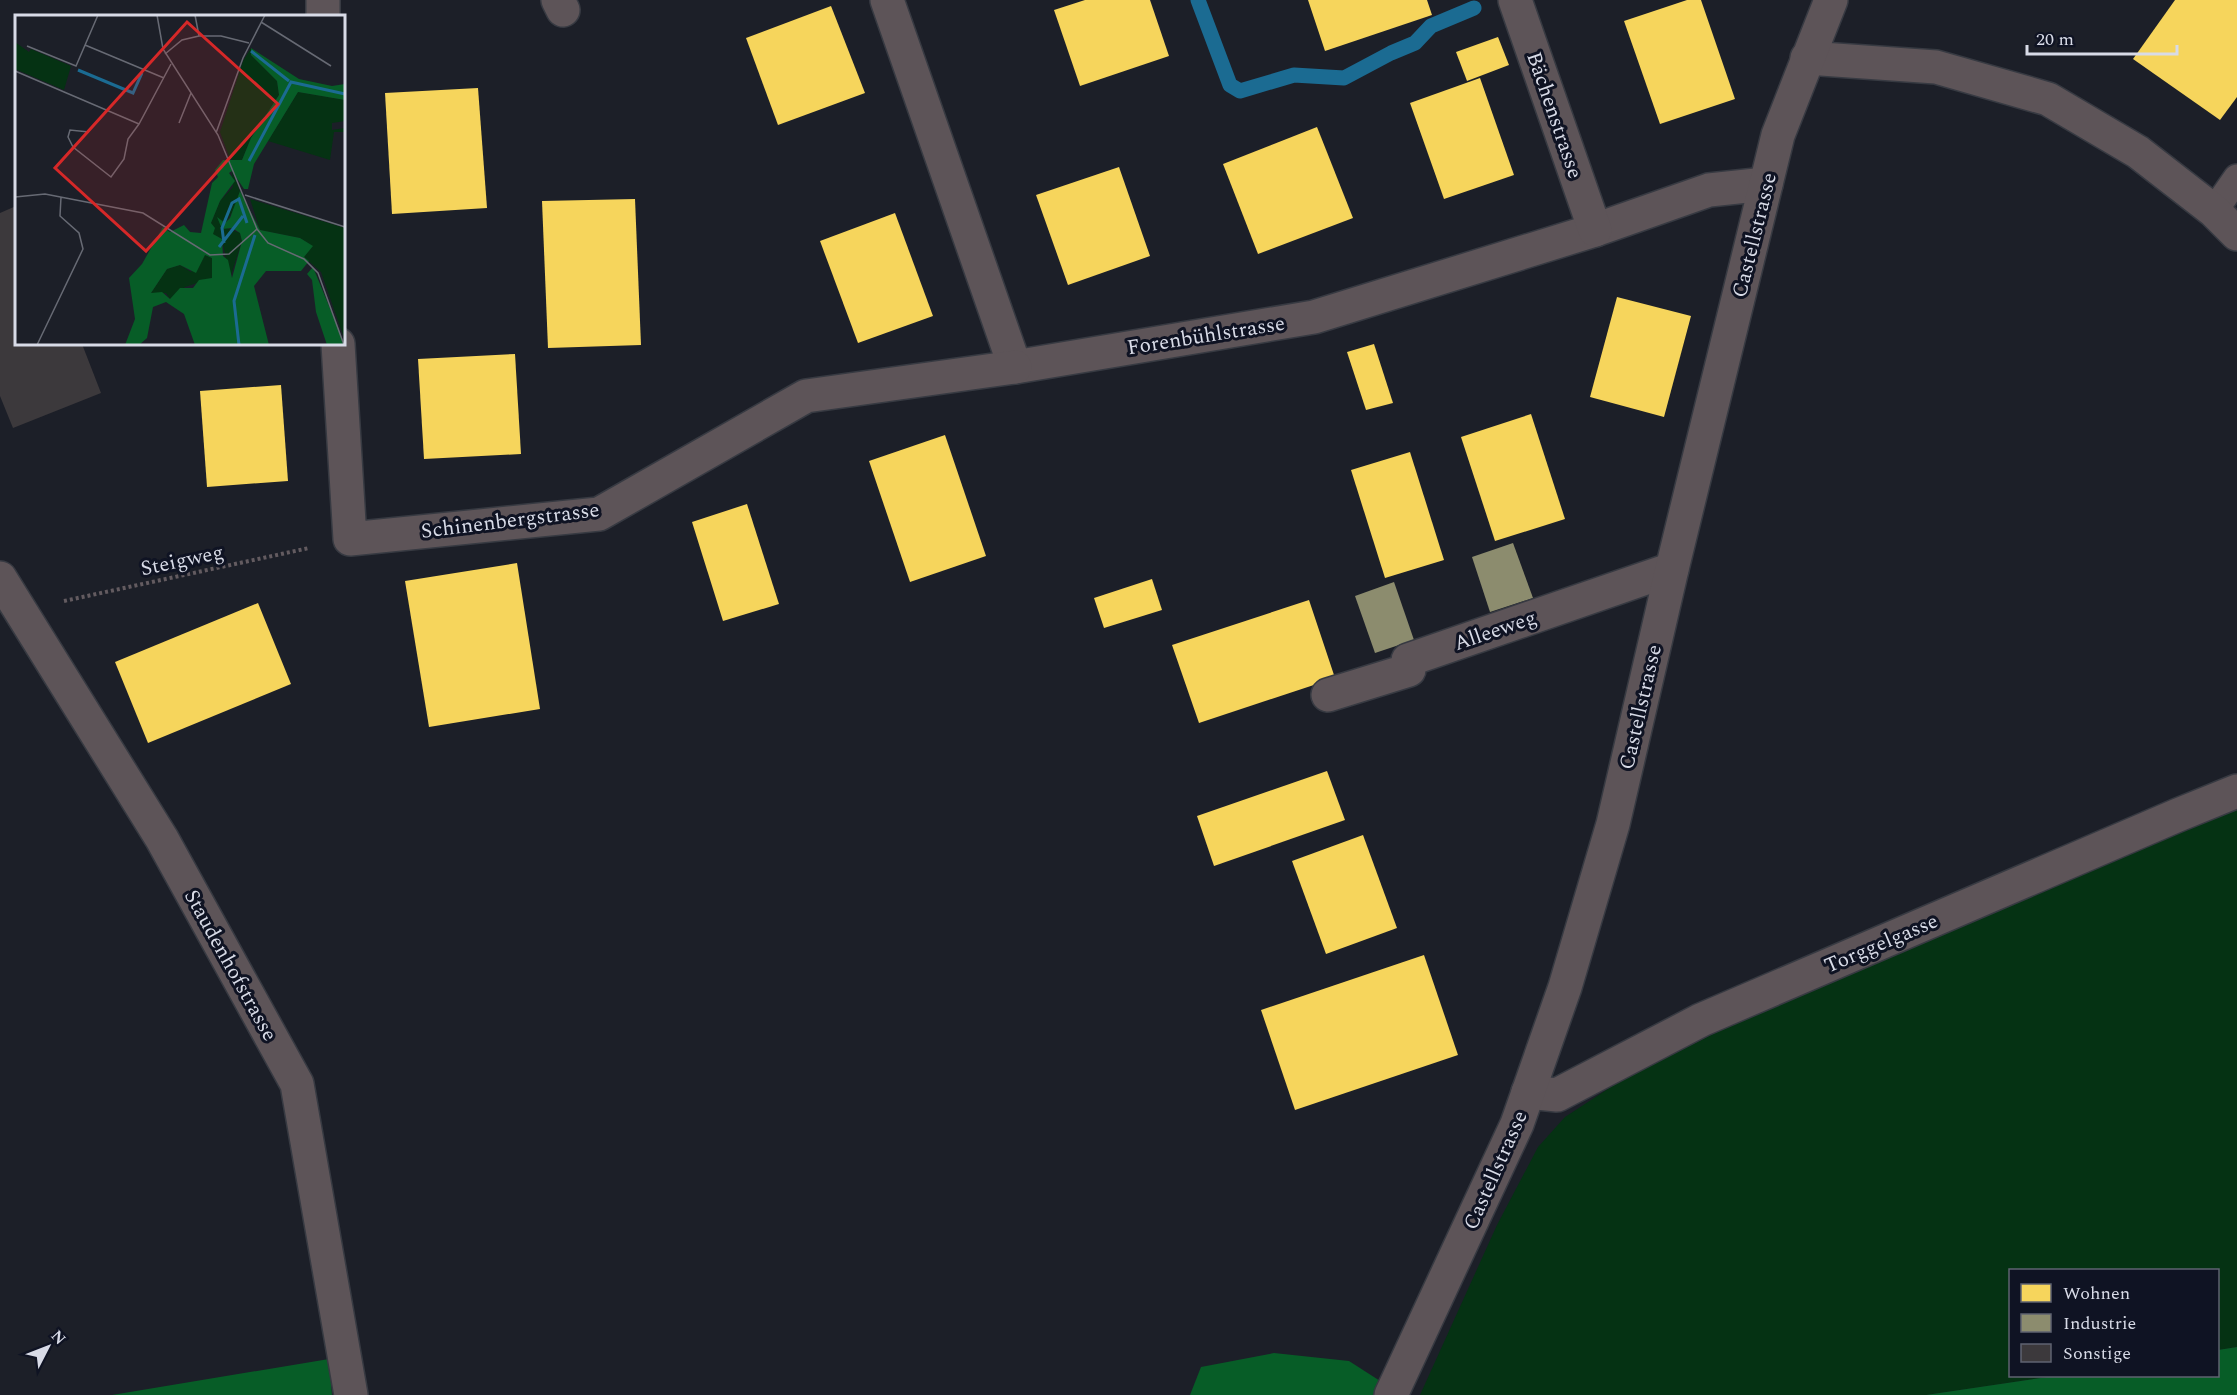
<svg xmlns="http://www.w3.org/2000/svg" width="2237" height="1395" font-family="Spectral,serif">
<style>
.green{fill:#053213}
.forest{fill:#075d27}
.homes{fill:#f6d55c}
.industry{fill:#8c8c6e}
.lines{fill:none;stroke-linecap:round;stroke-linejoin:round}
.stream{stroke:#1b6b92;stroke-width:15}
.building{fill:#3c393c}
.service-casing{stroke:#373a42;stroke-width:30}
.minor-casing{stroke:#373a42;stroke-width:36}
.tertiary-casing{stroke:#373a42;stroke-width:36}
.path{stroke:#635b60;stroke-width:4;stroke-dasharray:3 3;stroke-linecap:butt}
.service{stroke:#5d5458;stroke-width:27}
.minor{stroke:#5d5458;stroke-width:33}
.tertiary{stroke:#5d5458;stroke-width:33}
.labels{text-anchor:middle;stroke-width:6;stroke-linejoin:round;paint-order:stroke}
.street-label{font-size:21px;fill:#d8dbe7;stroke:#0f1323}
.inset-river{fill:none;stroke:#1b6b92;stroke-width:3}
.inset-road{fill:none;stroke:#676a74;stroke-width:1.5}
.view{fill:#d62828;fill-opacity:0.15;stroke:#d62828;stroke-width:3}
.inset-edge{fill:none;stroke:#d8dbe7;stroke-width:3}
</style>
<rect width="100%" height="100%" fill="#1c1f28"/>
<!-- green -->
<polygon class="green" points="2237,809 2237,1347 2218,1350 2218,1270 2010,1270 2010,1376 2054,1376 1926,1395 1420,1395 1497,1225 1538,1147 1565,1117 1617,1083 1723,1029 1997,909"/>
<!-- forest -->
<g class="forest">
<polygon points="2237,1347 2237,1395 1926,1395 2054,1376 2218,1376 2218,1350"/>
<polygon points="1274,1353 1349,1361 1402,1395 1190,1395 1201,1367"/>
<polygon points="329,1359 332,1395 112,1395"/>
</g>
<!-- homes -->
<g class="homes">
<polygon points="1085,0 1150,0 1169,56 1080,86 1054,10"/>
<polygon points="1308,0 1427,0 1432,15 1325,51"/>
<polygon points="1687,0 1701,0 1735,99 1660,124 1624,21"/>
<polygon points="2175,0 2237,0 2237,97 2220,120 2133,59"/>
<polygon points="831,6 865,93 778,125 746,38"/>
<polygon points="1498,37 1509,65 1467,81 1456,52"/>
<polygon points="1480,78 1514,175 1444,199 1410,103"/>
<polygon points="478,88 487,208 392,214 385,93"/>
<polygon points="1317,127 1353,218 1258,254 1223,164"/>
<polygon points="1119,167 1150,256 1068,285 1036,195"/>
<polygon points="635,199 641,345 548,348 542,201"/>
<polygon points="895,213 933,316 858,343 820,241"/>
<polygon points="1617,297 1691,316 1664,417 1590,397"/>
<polygon points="1374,344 1393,403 1366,410 1347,352"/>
<polygon points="515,354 521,454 424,459 418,359"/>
<polygon points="281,385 288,481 207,487 200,391"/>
<polygon points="1531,414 1565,519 1495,541 1461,437"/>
<polygon points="945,435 986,556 910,582 869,461"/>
<polygon points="1410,452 1444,560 1385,578 1351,470"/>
<polygon points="747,504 779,604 723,621 692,522"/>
<polygon points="517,563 540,709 429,727 405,581"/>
<polygon points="1152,579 1162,610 1104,628 1094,598"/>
<polygon points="1309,600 1335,678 1199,723 1172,645"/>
<polygon points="258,603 291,684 148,743 115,662"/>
<polygon points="1327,771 1345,820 1214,866 1197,816"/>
<polygon points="1363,835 1397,928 1326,954 1292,861"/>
<polygon points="1424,955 1458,1055 1295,1110 1261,1010"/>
</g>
<!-- industry -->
<g class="industry">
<polygon points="1513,543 1533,598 1490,612 1472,557"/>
<polygon points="1394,582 1414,640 1375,653 1355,596"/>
</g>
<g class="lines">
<!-- stream -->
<polyline class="stream" points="1198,0 1230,85 1240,91 1294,75 1344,78 1391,53 1415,43 1431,26 1474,8"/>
</g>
<!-- building -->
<polygon class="building" points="16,206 16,344 82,344 101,393 13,428 0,396 0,213"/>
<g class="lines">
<!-- service casing -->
<g class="service-casing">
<polyline id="service" points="2214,211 2237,178"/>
</g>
<!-- minor casing -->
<g class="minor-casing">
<g id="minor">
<polyline points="323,0 323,16"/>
<polyline points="558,0 563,10"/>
<polyline points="887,0 1015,367 1314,317 1595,230 1709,190 1766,184"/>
<polyline points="1515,0 1595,230"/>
<polyline points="1807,58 1936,67 2048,99 2138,152 2214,211 2237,234"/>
<polyline points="338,344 350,539 599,514 806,396 1015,367"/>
<polyline points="0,578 162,839 297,1084 351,1395"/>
<polyline points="1328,695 1409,670 1408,660 1672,569"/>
<polyline points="1528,1092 1557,1095 1701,1020 2178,815 2237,791"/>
</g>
</g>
<!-- tertiary casing -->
<g class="tertiary-casing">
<polyline id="tertiary" points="1391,1395 1517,1124 1565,987 1613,824 1672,569 1778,135 1831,0"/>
</g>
<!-- path -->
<polyline class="path" points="64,601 309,548"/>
<!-- service -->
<use href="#service" class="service"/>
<!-- minor -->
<use href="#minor" class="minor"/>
<!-- tertiary -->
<use href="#tertiary" class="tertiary"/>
</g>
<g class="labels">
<!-- street labels -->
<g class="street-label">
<text transform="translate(1555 115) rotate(71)" y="7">Bächenstrasse</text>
<text transform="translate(1754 235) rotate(-76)" y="7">Castellstrasse</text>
<text transform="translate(1206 335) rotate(-9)" y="7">Forenbühlstrasse</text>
<text transform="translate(510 520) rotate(-7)" y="7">Schinenbergstrasse</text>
<text transform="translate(182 560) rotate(-12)" y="7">Steigweg</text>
<text transform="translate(1495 630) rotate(-19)" y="7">Alleeweg</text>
<text transform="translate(1640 707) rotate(-77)" y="7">Castellstrasse</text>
<text transform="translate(1881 943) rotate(-23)" y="7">Torggelgasse</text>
<text transform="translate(231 965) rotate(61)" y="7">Staudenhofstrasse</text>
<text transform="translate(1495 1170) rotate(-66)" y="7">Castellstrasse</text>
</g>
</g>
<!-- overview -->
<g transform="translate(15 15)">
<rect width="330" height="330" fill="#1c1f28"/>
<path d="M 0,27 L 14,37 L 16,34 L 56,51 L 49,75 L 0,54 ZM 236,33 L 236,40 L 262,66 L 264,80 L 236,123 L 227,145 L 223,146 L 215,144 L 205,117 L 228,46 ZM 283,77 L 330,85 L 330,106 L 317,108 L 317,115 L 330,113 L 330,117 L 319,117 L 315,145 L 253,126 ZM 217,156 L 225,176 L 220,192 L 210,209 L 202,202 L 213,214 L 225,218 L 227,226 L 215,263 L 207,224 L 197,219 L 196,208 L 205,186 L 218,172 ZM 235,184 L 330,213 L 330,326 L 306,257 L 289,242 L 297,231 L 285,223 L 245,215 ZM 189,239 L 197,243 L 197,263 L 170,272 L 155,284 L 151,278 L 136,278 L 152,254 L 165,250 L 176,257 Z" fill="#053213"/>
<path d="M 236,33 L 284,64 L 317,71 L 330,69 L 330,85 L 283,77 L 239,149 L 233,174 L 229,174 L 217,156 L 214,158 L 220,166 L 205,186 L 196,208 L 200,213 L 198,219 L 207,224 L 208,241 L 213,245 L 217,263 L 227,226 L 225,218 L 217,213 L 207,214 L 202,202 L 210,208 L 215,203 L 225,176 L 245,215 L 285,223 L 298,231 L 289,242 L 294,246 L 286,256 L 251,256 L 239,271 L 254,330 L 180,330 L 169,299 L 151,287 L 138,292 L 132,323 L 124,330 L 110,330 L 120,304 L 114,263 L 127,249 L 148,212 L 155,217 L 169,210 L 175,217 L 186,218 L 197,168 L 203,162 L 200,155 L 208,145 L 227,145 L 236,123 L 264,80 L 262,66 L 236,40 ZM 190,240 L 197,243 L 197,263 L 184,265 L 178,273 L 165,273 L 155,284 L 147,277 L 136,278 L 152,254 L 165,250 L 181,258 ZM 298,252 L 330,330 L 312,330 L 301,297 L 297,265 L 292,259 Z" fill="#075d27" fill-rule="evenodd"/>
<path class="inset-river" d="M 236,36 L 274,66M 63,55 L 118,78 L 127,58M 234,146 L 276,67 L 330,79M 209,228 L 207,213 L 217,188 L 224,184 L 232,208M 204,232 L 228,201M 224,330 L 219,286 L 240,220"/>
<path class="inset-road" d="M 142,0 L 148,34 L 203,120 L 242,214 L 253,228 L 289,244 L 303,258 L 329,330M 180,0 L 184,21M 246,7 L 316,51M 70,30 L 149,63M 12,31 L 61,51 L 83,0M 150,39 L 167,25 L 184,21 L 206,21 L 234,28M 0,56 L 124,109 L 156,49M 164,108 L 176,78M 74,117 L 55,115 L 53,122 L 58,132 L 96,162 L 109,144 L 113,124 L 124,109M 201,118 L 228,43 L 250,0M 230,180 L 330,212M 0,182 L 30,179 L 128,198 L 195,240 L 214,239 L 242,214M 22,330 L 68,234 L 64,218 L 45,201 L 46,182"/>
<path class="view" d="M 172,7 L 263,89 L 131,236 L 40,153 Z"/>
<rect width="330" height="330" class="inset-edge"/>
</g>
<!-- legend -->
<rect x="2009" y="1269" width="210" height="108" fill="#0f1323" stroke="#5f6371" stroke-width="1.5"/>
<rect x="2021" y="1284" width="30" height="18" fill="#f6d55c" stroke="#5f6371" stroke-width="1.5"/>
<text x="2063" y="1299" font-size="18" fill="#d8dbe7">Wohnen</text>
<rect x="2021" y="1314" width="30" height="18" fill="#8c8c6e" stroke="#5f6371" stroke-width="1.5"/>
<text x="2063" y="1329" font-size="18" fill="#d8dbe7">Industrie</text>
<rect x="2021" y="1344" width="30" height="18" fill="#3c393c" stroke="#5f6371" stroke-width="1.5"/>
<text x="2063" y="1359" font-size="18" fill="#d8dbe7">Sonstige</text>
<!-- north arrow -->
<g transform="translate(48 1347) rotate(48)" stroke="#0f1323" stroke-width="4.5" paint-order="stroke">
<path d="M0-4.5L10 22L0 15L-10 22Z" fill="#d8dbe7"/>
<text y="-9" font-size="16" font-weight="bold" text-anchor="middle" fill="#d8dbe7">N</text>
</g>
<!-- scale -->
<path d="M2027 45v9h150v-9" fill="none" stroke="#d8dbe7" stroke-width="3"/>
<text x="2036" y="45" font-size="18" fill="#d8dbe7" stroke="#0f1323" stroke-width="4.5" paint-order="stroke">20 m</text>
</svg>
